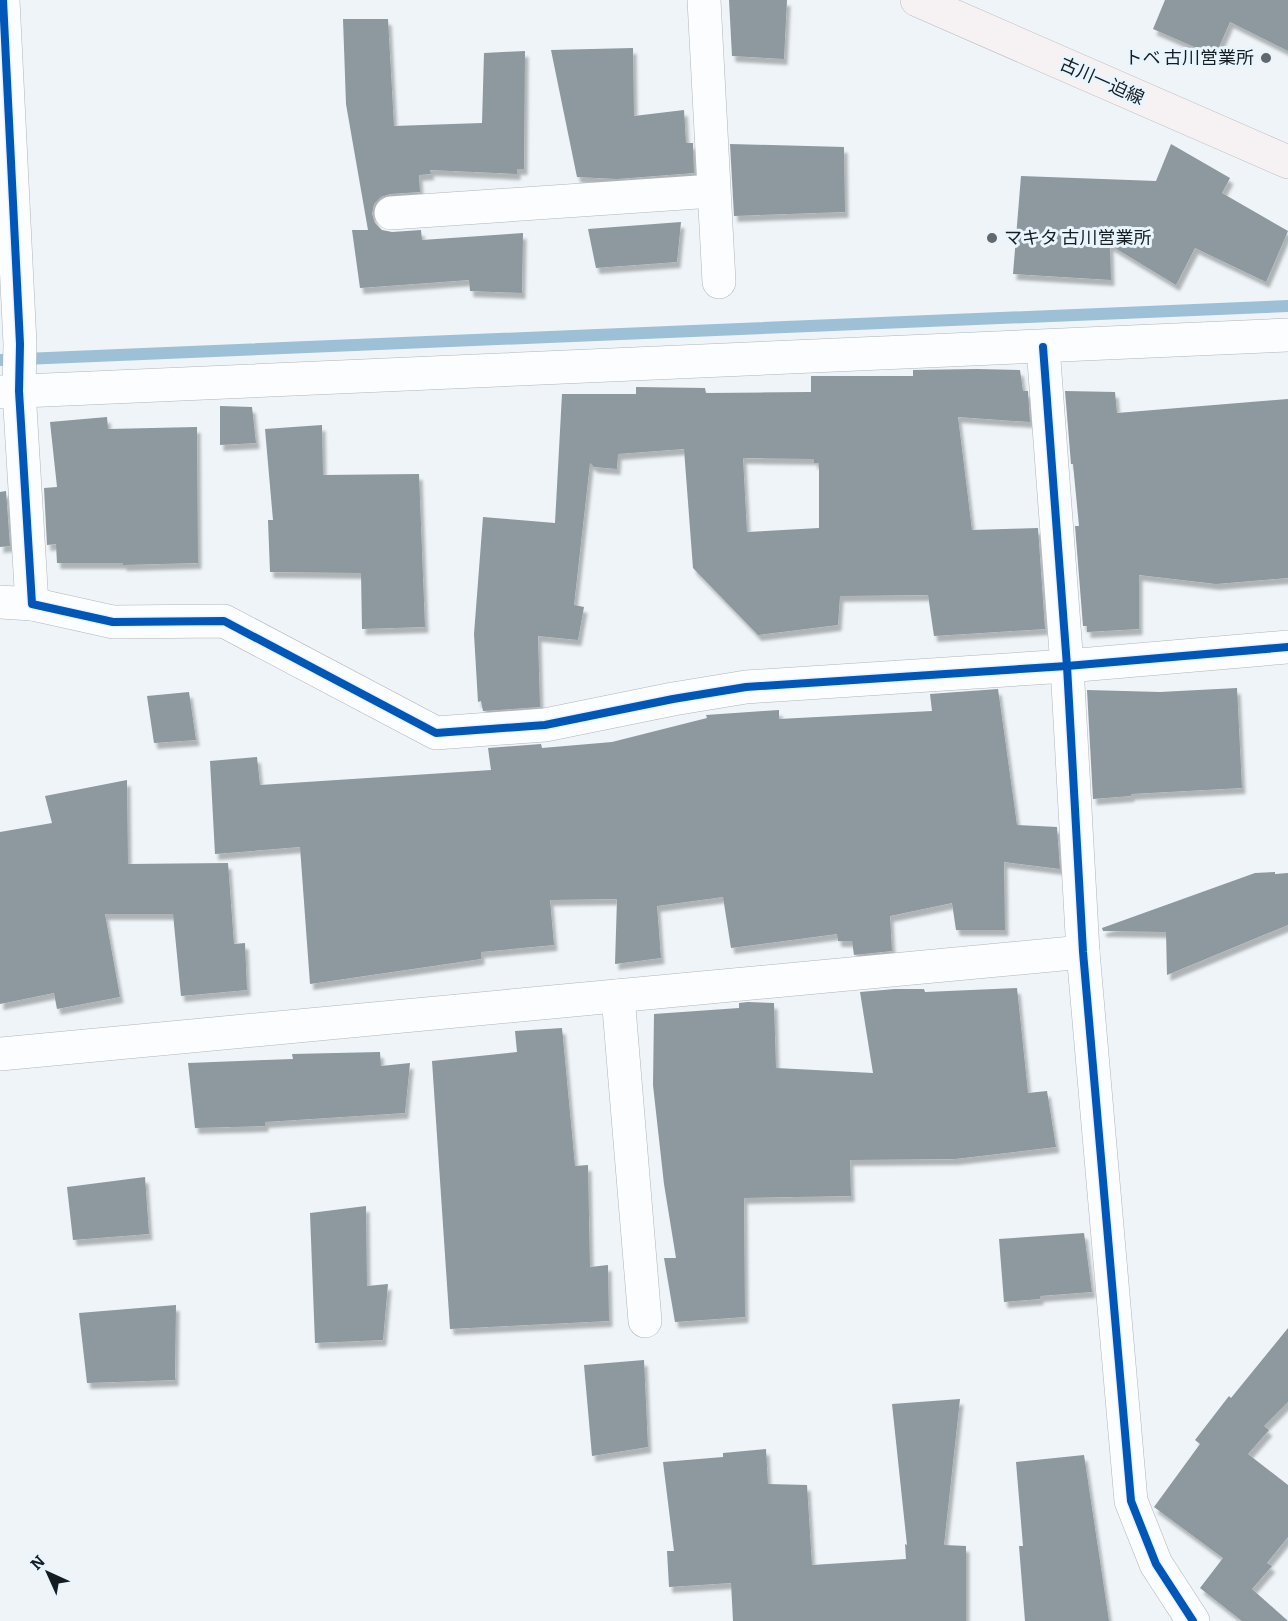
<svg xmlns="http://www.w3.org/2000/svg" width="1288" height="1621" font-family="Bitter,'Noto Sans JP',serif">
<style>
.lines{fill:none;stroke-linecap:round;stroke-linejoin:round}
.stream{stroke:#9dc0d6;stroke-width:12}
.building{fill:#8d989f;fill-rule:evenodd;filter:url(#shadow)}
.minor-casing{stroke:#afb5b9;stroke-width:34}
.major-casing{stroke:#bfbbbe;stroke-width:34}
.minor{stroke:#fcfdfe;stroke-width:33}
.major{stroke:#f6f2f4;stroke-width:33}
.cycleway-casing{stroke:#e9f5fd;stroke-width:11}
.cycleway{stroke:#0057b8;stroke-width:8}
.poi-dot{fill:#62686d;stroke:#e9f5fd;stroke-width:2}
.labels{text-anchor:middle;stroke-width:6;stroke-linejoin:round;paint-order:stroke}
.poi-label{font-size:18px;fill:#161d22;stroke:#e9f5fd;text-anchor:end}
.street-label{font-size:18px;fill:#161d22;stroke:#e9f5fd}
</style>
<defs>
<filter id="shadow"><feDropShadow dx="3.5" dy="6" stdDeviation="1.5" flood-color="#0004"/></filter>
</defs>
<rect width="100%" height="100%" fill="#eef4f8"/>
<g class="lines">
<!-- stream -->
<polyline class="stream" points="0,360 1288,306"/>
</g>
<!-- building -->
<g class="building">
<polygon points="729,0 787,0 784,59 732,56"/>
<polygon points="1165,0 1288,0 1288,51 1230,22 1215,56 1153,29"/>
<polygon points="343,19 388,19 394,126 482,123 484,53 525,51 524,169 517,169 517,174 430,170 431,174 419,175 420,192 390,194 381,197 374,204 372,214 375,223 382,230 392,232 421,230 422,240 523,233 522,293 470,291 469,280 360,288 352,230 368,230 346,104"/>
<polygon points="633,48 634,116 684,110 686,143 693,143 694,173 617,179 577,177 551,50"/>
<polygon points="730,144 844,147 845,212 734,216"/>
<polygon points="1171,144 1230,178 1222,193 1288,231 1266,282 1195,248 1176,285 1110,245 1111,280 1013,274 1021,176 1156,181"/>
<polygon points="681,222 677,262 596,268 588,229"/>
<path d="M 977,369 L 1020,370 L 1023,391 L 1028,391 L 1030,422 L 958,417 L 972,530 L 1038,528 L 1045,629 L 934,636 L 928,595 L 840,596 L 838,625 L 758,635 L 693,568 L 684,449 L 618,454 L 617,469 L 594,467 L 590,463 L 574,605 L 584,607 L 578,640 L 538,636 L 540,707 L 483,711 L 481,701 L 478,702 L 474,634 L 483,517 L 555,523 L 562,394 L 636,394 L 636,387 L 705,388 L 706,393 L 811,392 L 811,376 L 913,376 L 913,370 ZM 743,458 L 814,459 L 814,463 L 819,463 L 819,528 L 747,532 Z"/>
<polygon points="1065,391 1115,392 1117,413 1288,399 1288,578 1216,584 1139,575 1139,629 1087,632 1087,626 1083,626 1075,526 1079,526 1073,464 1071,464"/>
<polygon points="220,406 252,407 256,443 220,445"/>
<polygon points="107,417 108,429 197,427 198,563 123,565 123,563 57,563 56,544 47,545 44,488 57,487 50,422"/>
<polygon points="322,425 323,475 419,474 425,627 362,629 361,573 270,572 268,520 273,520 265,429"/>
<polygon points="6,491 10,546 0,547 0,492"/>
<polygon points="1237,688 1242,788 1131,794 1131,796 1093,799 1087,690 1160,692"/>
<polygon points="998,689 1017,825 1057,827 1060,869 1004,862 1005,930 956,930 952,903 890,916 892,951 854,955 852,941 838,941 837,934 731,948 723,897 657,906 661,958 615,964 617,899 550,900 554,945 481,952 481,959 310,984 300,847 215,854 210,761 257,757 260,785 491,770 488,748 541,744 542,748 612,742 707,718 706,715 779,710 779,719 932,711 930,694"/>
<polygon points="189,692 196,740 154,743 147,696"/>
<polygon points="127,780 128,864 228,863 234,944 245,943 247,990 181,996 173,914 105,914 120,997 57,1009 54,993 0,1004 0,832 52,823 45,796"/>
<polygon points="1275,872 1275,874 1288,873 1288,925 1167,975 1166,932 1103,931 1102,928 1255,873"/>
<polygon points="1017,988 1028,1093 1047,1091 1056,1147 955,1159 850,1160 851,1196 744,1198 745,1317 675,1322 664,1258 676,1258 664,1184 653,1085 654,1014 739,1008 739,1003 748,1002 774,1003 776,1068 873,1073 860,992 895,989 924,989 925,992"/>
<polygon points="562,1028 575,1166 588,1165 590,1267 608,1265 609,1321 450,1329 432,1061 517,1052 515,1031"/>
<polygon points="380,1052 381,1066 410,1063 405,1113 265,1122 265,1126 195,1128 188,1063 293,1059 292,1054"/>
<polygon points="145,1177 149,1234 73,1240 67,1187"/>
<polygon points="366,1206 367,1286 388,1284 383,1340 315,1343 310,1213"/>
<polygon points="1084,1233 1092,1292 1040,1296 1040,1299 1004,1302 999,1239"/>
<polygon points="176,1305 175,1380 87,1383 79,1313"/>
<polygon points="1288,1328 1288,1402 1264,1426 1269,1430 1248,1454 1288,1485 1288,1537 1267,1563 1272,1566 1252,1589 1288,1621 1242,1621 1200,1588 1223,1558 1154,1507 1200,1444 1195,1440 1229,1396 1231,1398"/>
<polygon points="644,1360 648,1447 592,1456 584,1365"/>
<polygon points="960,1399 944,1545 966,1546 966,1621 733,1621 731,1583 669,1587 667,1551 674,1551 663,1462 723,1457 723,1453 766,1449 768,1484 807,1485 812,1565 906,1559 905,1544 907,1545 892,1404"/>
<polygon points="1084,1455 1109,1621 1025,1621 1019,1546 1023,1546 1016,1462"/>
</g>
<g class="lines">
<!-- minor casing -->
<g class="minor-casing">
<g id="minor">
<polyline points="3,0 20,344 19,391 32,604 113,622 224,621 436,733 545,725 673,699 746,687 1067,666 1288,647"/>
<polyline points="704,0 719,282"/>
<polyline points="391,213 713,191"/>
<polyline points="1043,347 1067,666 1083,952 1131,1501 1156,1564 1193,1621"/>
<polyline points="0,392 1288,335"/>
<polyline points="0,602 32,604"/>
<polyline points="618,996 645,1321"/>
<polyline points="0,1054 1083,952"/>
</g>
</g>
<!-- major casing -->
<g class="major-casing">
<polyline id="major" points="917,0 1288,162"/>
</g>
<!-- minor -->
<use href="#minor" class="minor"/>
<!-- major -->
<use href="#major" class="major"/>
<!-- cycleway casing -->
<g class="cycleway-casing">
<g id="cycleway">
<polyline points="3,0 20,344 19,391 32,604 113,622 224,621 436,733 545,725 673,699 746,687 1067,666 1288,647"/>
<polyline points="1043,347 1067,666 1083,952 1131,1501 1156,1564 1193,1621"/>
</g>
</g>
<!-- cycleway -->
<use href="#cycleway" class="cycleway"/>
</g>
<!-- markers -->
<g class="poi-dot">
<circle cx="1266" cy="58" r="6"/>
<circle cx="992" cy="238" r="6"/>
</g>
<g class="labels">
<!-- poi labels -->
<g class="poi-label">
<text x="1254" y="64">トベ 古川営業所</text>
<text x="1004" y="244" text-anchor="start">マキタ 古川営業所</text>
</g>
<!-- street labels -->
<g class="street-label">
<text transform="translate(1102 81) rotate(24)" y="6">古川一迫線</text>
</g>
</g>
<!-- north arrow -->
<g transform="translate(48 1573) rotate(315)" stroke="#e9f5fd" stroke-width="4.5" paint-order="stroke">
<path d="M0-4.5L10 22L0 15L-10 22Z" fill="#161d22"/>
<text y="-9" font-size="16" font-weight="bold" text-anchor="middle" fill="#161d22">N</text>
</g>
</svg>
